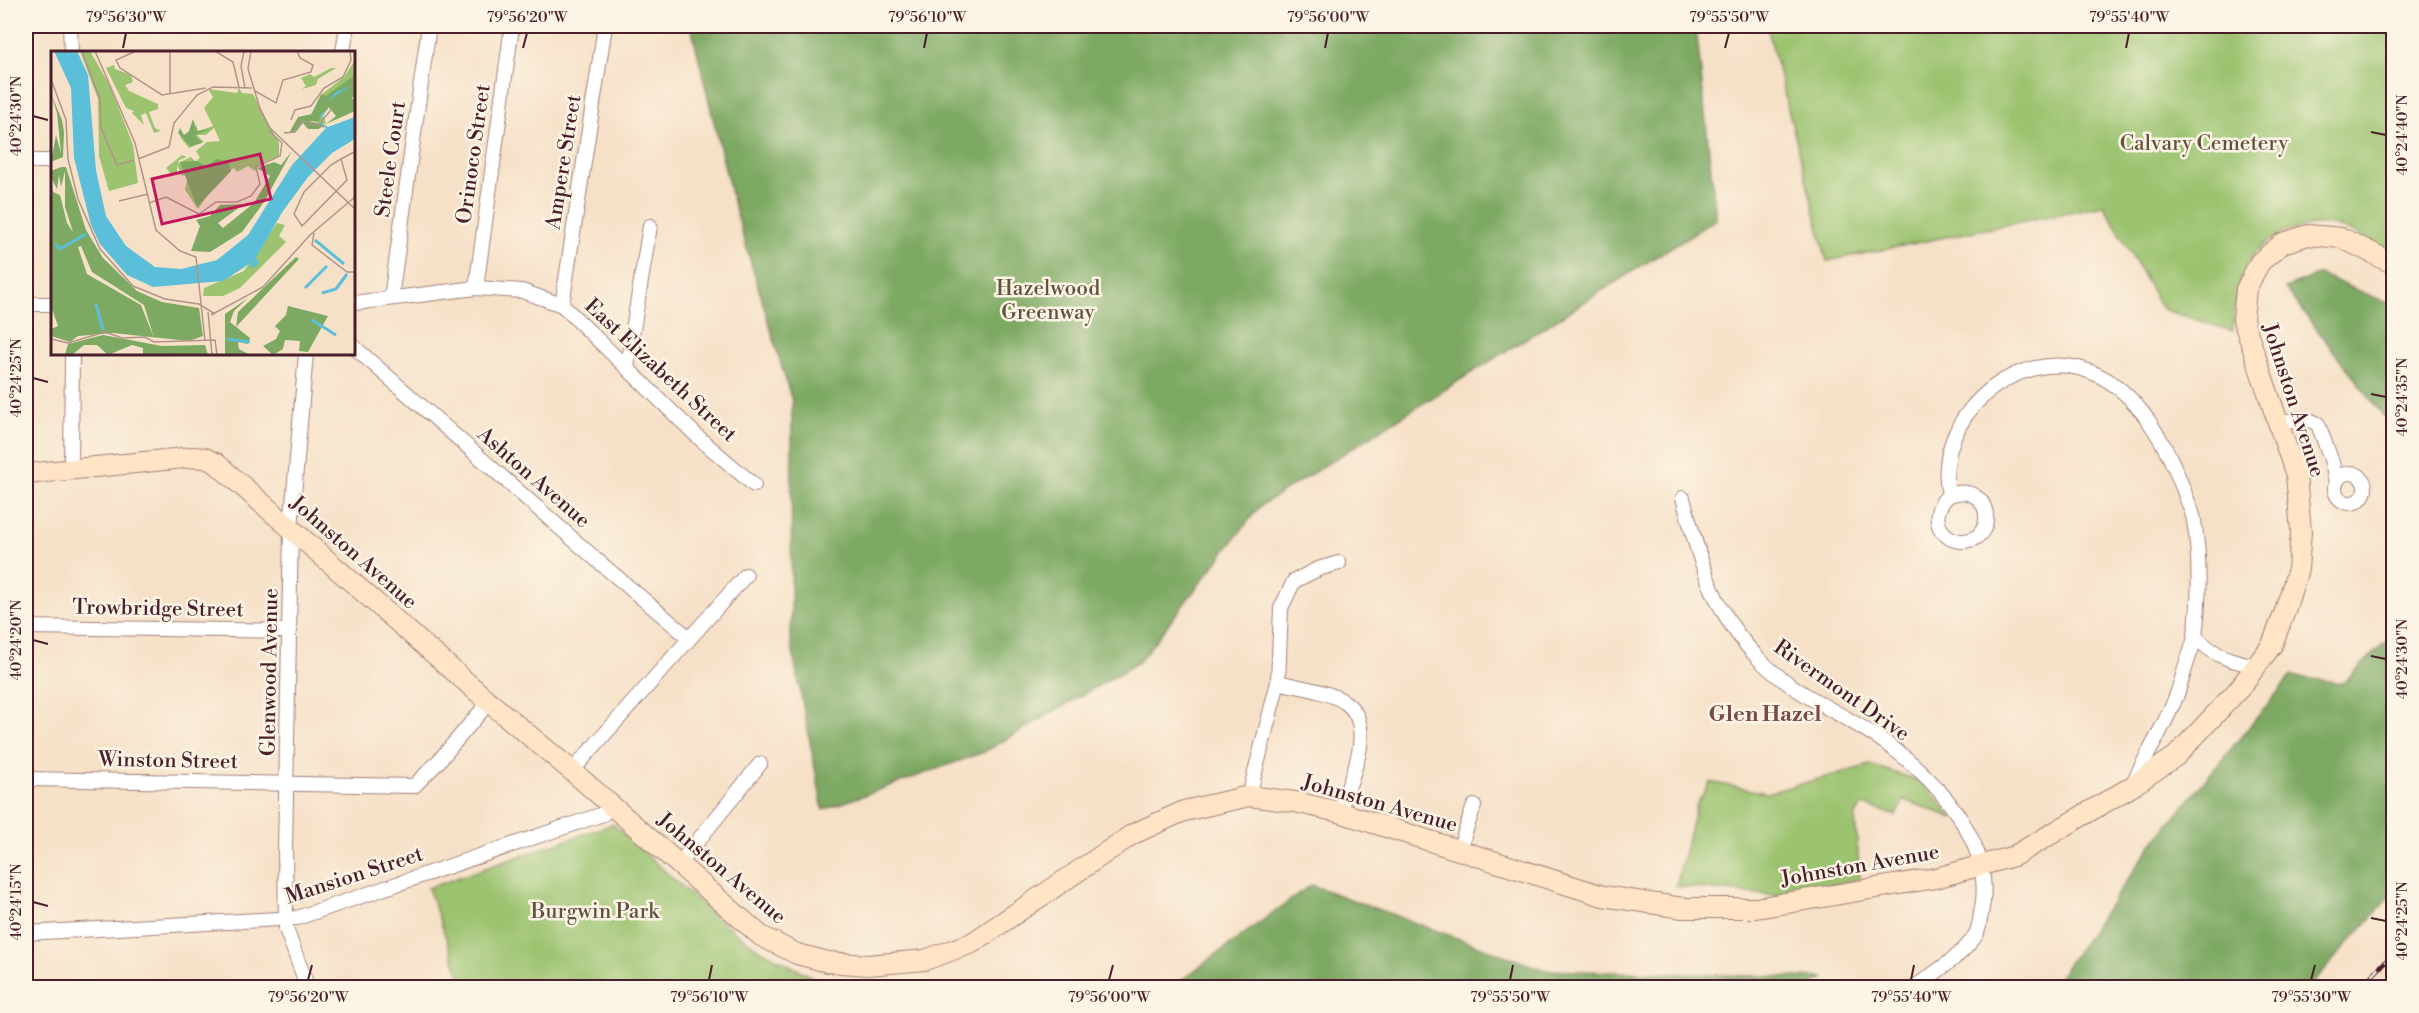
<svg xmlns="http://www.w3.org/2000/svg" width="2419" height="1013" font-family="'Libre Bodoni',serif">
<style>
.green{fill:#9cc36f;stroke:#73714d;stroke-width:1.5}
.forest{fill:#7da962;stroke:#646446;stroke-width:1.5}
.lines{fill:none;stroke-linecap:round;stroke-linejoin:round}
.street-casing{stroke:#a0807a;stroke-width:16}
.secondary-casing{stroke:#a0807a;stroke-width:22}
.street{stroke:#fff;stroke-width:14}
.secondary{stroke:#ffe4c6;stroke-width:20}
.rail-casing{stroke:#4a1f2b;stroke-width:5}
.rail{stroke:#fcf5e5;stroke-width:3;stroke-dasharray:9;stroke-linecap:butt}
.ticks{fill:none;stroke:#4a1f2b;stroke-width:2}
.labels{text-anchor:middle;stroke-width:5;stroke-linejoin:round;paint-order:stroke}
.park-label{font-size:21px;fill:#63503f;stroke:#fcf5e5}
.street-label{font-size:21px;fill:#4a1f2b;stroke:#fcf5e5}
.neighbourhood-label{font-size:22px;font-weight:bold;fill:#7a4948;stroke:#fcf5e5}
.inset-river{fill:none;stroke:#5bbfd9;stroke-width:3}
.inset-road{fill:none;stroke:#b19389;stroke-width:1.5}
.view{fill:#c2185b;fill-opacity:0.15;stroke:#c2185b;stroke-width:3}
.inset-edge{fill:none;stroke:#4a1f2b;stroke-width:3}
.neatline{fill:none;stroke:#4a1f2b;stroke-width:2}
.ticks-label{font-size:15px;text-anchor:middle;fill:#4a1f2b}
</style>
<rect width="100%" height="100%" fill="#fcf5e5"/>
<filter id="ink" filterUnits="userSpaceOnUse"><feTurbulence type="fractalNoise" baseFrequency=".0167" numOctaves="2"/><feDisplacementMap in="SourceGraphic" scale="12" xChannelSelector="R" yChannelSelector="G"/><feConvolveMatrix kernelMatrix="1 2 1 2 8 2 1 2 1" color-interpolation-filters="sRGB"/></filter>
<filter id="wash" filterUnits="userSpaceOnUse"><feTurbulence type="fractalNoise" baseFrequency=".008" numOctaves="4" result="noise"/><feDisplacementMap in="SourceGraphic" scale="24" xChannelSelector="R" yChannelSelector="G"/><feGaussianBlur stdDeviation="1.35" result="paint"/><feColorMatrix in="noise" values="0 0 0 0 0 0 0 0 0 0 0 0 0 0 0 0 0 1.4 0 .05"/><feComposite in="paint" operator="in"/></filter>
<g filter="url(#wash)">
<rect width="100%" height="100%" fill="#f6e1c8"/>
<!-- green -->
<g class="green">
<path d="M 1767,26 L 2393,26 L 2393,255 C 2375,244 2357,232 2336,226 C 2324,223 2311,225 2299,228 C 2246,241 2234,282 2233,331 L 2162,309 L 2104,205 L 1827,261 Z"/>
<polygon points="1870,765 1921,781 1954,818 1904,800 1896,815 1863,805 1855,816 1860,879 1781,896 1676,886 1696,806 1710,782 1767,793"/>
<polygon points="613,824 714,916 757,948 812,977 803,988 464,987 428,888"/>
</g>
<!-- forest -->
<g class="forest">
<polygon points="691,26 1696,26 1716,219 1260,506 1139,662 984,752 823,810 791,642 792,401 733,202"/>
<polygon points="2319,274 2393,305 2393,428 2285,288"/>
<polygon points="2393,635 2393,893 2309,987 2052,987 2151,846 2291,676 2343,683"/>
<polygon points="1311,885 1545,970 1824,978 1806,988 1172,987"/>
</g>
</g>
<g filter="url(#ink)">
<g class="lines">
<!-- street casing -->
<g class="street-casing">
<g id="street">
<polyline points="70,26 71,52"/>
<polyline points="343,52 347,26"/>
<polyline points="26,161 52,161"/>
<polyline points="476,288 512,26"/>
<polyline points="391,298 429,26"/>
<polyline points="354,303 476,288 522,291 562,305 698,437 754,485"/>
<polyline points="26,304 52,304"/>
<polyline points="562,305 605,26"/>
<polyline points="354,347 599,562 688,637"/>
<polyline points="306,354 291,528 285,850 286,929 308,988"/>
<polyline points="627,366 650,226"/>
<polyline points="2277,422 2307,419 2318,424 2332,462 2336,483"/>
<polyline points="71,468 72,354"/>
<circle cx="2350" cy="488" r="15"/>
<path d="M 1949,495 C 1992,480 1999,540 1963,541 C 1957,541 1950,539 1946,535 C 1932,523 1937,505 1949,495 C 1931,418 2017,343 2091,372 C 2138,390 2168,447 2184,491 C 2187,501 2193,511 2194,521 C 2200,555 2200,601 2195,635 C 2194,645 2189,655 2186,665 C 2182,678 2179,692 2173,704 C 2161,732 2145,758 2132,785"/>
<path d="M 1683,498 C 1700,560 1712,611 1759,659 C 1795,696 1846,714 1887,744 C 1937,780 1994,842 1982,908 C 1980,916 1980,928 1976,935 C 1961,957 1935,972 1914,988"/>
<polyline points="26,627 290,631"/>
<path d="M 2195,636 C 2213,656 2231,661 2257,666"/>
<path d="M 1278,682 C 1297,687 1330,691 1346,703 C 1378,727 1349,783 1339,812"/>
<polyline points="572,771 746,575"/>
<polyline points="26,779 414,786 437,763 489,702"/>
<polyline points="1249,796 1278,682 1281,608 1294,581 1318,569 1339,563"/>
<polyline points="1459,850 1474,806"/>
<polyline points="679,864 760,764"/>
<polyline points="26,933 297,918 603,814 611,805"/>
</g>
</g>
<!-- secondary casing -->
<g class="secondary-casing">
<polyline id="secondary" points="26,474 194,457 205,458 216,463 489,702 572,771 761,936 797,954 828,962 868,965 925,960 972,943 1133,834 1184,811 1249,796 1295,802 1339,812 1603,896 1683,908 1756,908 1936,878 2014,856 2131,787 2176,756 2238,690 2272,645 2285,611 2298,569 2301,532 2296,475 2243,320 2246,289 2260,262 2283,243 2308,235 2342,238 2394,264"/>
</g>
<!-- street -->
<use href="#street" class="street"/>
<!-- secondary -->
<use href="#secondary" class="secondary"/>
<!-- rail casing -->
<g class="rail-casing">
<polyline id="rail" points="2360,988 2394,953"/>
</g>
<!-- rail -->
<use href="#rail" class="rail"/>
</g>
</g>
<!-- ticks -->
<path class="ticks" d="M 123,48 L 126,33M 523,48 L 527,33M 924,48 L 927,33M 1325,48 L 1328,33M 1725,48 L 1729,33M 2126,48 L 2129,33M 33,116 L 48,120M 2371,132 L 2386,135M 33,378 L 48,382M 2371,394 L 2386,397M 33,640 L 48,644M 2371,656 L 2386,659M 33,902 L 48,906M 2371,918 L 2386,921M 308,980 L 312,965M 709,980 L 712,965M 1109,980 L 1113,965M 1510,980 L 1513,965M 1911,980 L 1914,965M 2311,980 L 2315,965"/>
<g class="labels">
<!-- park labels -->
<g class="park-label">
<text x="2204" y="150">Calvary Cemetery</text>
<text x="1048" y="295">Hazelwood<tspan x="1048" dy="24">Greenway</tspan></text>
<text x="595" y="918">Burgwin Park</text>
</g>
<!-- street labels -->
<g class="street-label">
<text transform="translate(473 154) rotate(-82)" y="7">Orinoco Street</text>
<text transform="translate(390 159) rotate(-82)" y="7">Steele Court</text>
<text transform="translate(563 162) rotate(-81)" y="7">Ampere Street</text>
<text transform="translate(661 370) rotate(43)" y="7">East Elizabeth Street</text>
<text transform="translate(2294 400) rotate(72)" y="7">Johnston Avenue</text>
<text transform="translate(534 477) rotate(41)" y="7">Ashton Avenue</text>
<text transform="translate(354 552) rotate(41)" y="7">Johnston Avenue</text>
<text transform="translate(158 608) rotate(1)" y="7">Trowbridge Street</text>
<text transform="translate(269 672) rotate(-89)" y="7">Glenwood Avenue</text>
<text transform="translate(1842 690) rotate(35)" y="7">Rivermont Drive</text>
<text transform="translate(168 760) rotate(1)" y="7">Winston Street</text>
<text transform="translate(1380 803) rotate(16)" y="7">Johnston Avenue</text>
<text transform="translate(1860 865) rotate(-10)" y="7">Johnston Avenue</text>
<text transform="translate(722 868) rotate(40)" y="7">Johnston Avenue</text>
<text transform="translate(354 875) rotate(-18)" y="7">Mansion Street</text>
</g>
<!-- neighbourhood labels -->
<g class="neighbourhood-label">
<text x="1765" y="721">Glen Hazel</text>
</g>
</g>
<!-- overview -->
<g transform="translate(51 51)">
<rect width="304" height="304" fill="#f6e1c8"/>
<path d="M 29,0 L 39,0 L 59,35 L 82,94 L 87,132 L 58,140 L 48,105 L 47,48 ZM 304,9 L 304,36 L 293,44 L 304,60 L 287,66 L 276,55 L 267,68 L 273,65 L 275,73 L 261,71 L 265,70 L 264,64 L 259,65 L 270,44 L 293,26 ZM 63,14 L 64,18 L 80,24 L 82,31 L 74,34 L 78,40 L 107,53 L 107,58 L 98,61 L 104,77 L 110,80 L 103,82 L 95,62 L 90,64 L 93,74 L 81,62 L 83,60 L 75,57 L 55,17 ZM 280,17 L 285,17 L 267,28 L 265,34 L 251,38 L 255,35 L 250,27 L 259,23 L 263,26 ZM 188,37 L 191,42 L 202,43 L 228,92 L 228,105 L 208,114 L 204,120 L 197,115 L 186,121 L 183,117 L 170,125 L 147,158 L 134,139 L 137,125 L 129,124 L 135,119 L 129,121 L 126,114 L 126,121 L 120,123 L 115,117 L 131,104 L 136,106 L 128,109 L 127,112 L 140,106 L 145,111 L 149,106 L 144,101 L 148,104 L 145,100 L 156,91 L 169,90 L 163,77 L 155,84 L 146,84 L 153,91 L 138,97 L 129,86 L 144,80 L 145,73 L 147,80 L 162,75 L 153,57 L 162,46 L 157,38 L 186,42 ZM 226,172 L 234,174 L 228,185 L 235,191 L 189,237 L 172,245 L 152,245 L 153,237 L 193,220 Z" fill="#9cc36f"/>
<path d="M 304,24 L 304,47 L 300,46 L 304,50 L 304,60 L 275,73 L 285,65 L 278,56 L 268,70 L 258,70 L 273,74 L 268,78 L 257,78 L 252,72 L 244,82 L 238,82 L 247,66 L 261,63 L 270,43 L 275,45 ZM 0,43 L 11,69 L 13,81 L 12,106 L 0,111 L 5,84 L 10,102 L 6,62 ZM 142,68 L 146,80 L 161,78 L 144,84 L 151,92 L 139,95 L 127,82 L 129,77 L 133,84 L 138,80 ZM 241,100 L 213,151 L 191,181 L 159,201 L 140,200 L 149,175 L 145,169 L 159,165 L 169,154 L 193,153 L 167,172 L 172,177 L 203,152 L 219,125 L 206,117 L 223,111 L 230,114 ZM 165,108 L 177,110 L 180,120 L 146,156 L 129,111 L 146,110 L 156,116 ZM 10,116 L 15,116 L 35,179 L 52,207 L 86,240 L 111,251 L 148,257 L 152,285 L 138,290 L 62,282 L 27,285 L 19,291 L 0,285 L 0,278 L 7,275 L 0,255 L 0,135 L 2,141 L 9,144 L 16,172 L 22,181 L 14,156 L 14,120 L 10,136 L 8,124 L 6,138 L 0,126 L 0,120 ZM 30,195 L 41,221 L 93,254 L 103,287 L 90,254 L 36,223 L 27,196 ZM 245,206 L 248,208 L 185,276 L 187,261 ZM 197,247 L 183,260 L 179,271 L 199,287 L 197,293 L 187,291 L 188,298 L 199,304 L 174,304 L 174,263 ZM 237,255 L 277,265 L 257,301 L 248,300 L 249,290 L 234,289 L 232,298 L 222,304 L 212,295 L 225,288 L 229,280 L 224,275 L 235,264 ZM 52,284 L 111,295 L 154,294 L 157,304 L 92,304 L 92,297 L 81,294 L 57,304 L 46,294 L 33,294 L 21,304 L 14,304 L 17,293 Z" fill="#7da962" fill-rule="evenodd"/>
<path d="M 3,0 L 26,0 L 37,24 L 45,119 L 55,165 L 75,195 L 104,216 L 130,218 L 166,209 L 197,184 L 241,114 L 275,77 L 268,72 L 268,70 L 270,63 L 275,59 L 277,50 L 285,41 L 299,35 L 304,26 L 299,35 L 277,50 L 275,59 L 268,70 L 277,76 L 304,66 L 304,88 L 281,102 L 257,126 L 232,160 L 204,208 L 209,211 L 204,216 L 198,217 L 203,210 L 172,230 L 102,236 L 76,224 L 49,193 L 40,174 L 23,107 L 20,37 Z" fill="#5bbfd9"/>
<path class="inset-river" d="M 264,189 L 293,213M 4,193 L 9,198 L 35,183M 254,237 L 276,215M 271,242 L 285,238 L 296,223M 45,253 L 52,279M 261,269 L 285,284M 176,288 L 199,291"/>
<path class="inset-road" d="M 31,0 L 44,35M 44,0 L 84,92 L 105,179 L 129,200 L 145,206 L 154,290M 85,0 L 65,9 L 69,17 L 111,44 L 155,37M 164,0 L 182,11 L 188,36M 193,0 L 190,15 L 194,37M 200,0 L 197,18 L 210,61M 0,28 L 15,69 L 17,108 L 27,148 L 49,198 L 82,235 L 114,248 L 148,253 L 164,263M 43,33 L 49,47 L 50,77 L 66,114 L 83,109M 204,40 L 225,52 L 232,29 L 260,21 L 262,14 L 249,7 L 246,0M 119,43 L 119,0M 209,57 L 218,76 L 305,159M 240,69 L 244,59 L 260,55 L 273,37 L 292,26 L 300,9 L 299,0M 268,73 L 280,59M 233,82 L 243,81 L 252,70 L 273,76M 87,108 L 118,96 L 123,72 L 146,44 L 162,36 L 201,37M 290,108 L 296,129 L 251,175 L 243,163 L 253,141 L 280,114 L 290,108 L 305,100M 68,150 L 97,143M 98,152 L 115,146 L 148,163 L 165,151 L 186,151 L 200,145 L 209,133 L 205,116 L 229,105 L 231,92 L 218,80M 263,182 L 261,194 L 296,221 L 305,221M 157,261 L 161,304M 160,264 L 212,236 L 259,184 L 305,145M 0,288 L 17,292 L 54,281 L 71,287 L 94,286 L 103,291 L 164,289 L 166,304"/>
<path class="view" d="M 209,103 L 220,148 L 111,173 L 101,128 Z"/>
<rect width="304" height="304" class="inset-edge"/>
</g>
<!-- margin -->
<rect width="2419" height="1013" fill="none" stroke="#fcf5e5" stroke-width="66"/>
<rect x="33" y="33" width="2353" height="947" class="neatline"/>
<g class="ticks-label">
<text x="126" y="22">79°56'30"W</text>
<text x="527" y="22">79°56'20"W</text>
<text x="927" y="22">79°56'10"W</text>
<text x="1328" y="22">79°56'00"W</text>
<text x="1729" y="22">79°55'50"W</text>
<text x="2129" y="22">79°55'40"W</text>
<text transform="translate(16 116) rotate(-90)" y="5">40°24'30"N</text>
<text transform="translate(2402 135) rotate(-90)" y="5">40°24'40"N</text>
<text transform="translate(16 378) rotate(-90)" y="5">40°24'25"N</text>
<text transform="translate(2402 397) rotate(-90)" y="5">40°24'35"N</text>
<text transform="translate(16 640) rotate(-90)" y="5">40°24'20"N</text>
<text transform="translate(2402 659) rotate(-90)" y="5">40°24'30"N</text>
<text transform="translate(16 902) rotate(-90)" y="5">40°24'15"N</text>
<text transform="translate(2402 921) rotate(-90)" y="5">40°24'25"N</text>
<text x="308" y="1002">79°56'20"W</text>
<text x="709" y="1002">79°56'10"W</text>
<text x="1109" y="1002">79°56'00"W</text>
<text x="1510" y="1002">79°55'50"W</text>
<text x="1911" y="1002">79°55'40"W</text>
<text x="2311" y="1002">79°55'30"W</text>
</g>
</svg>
